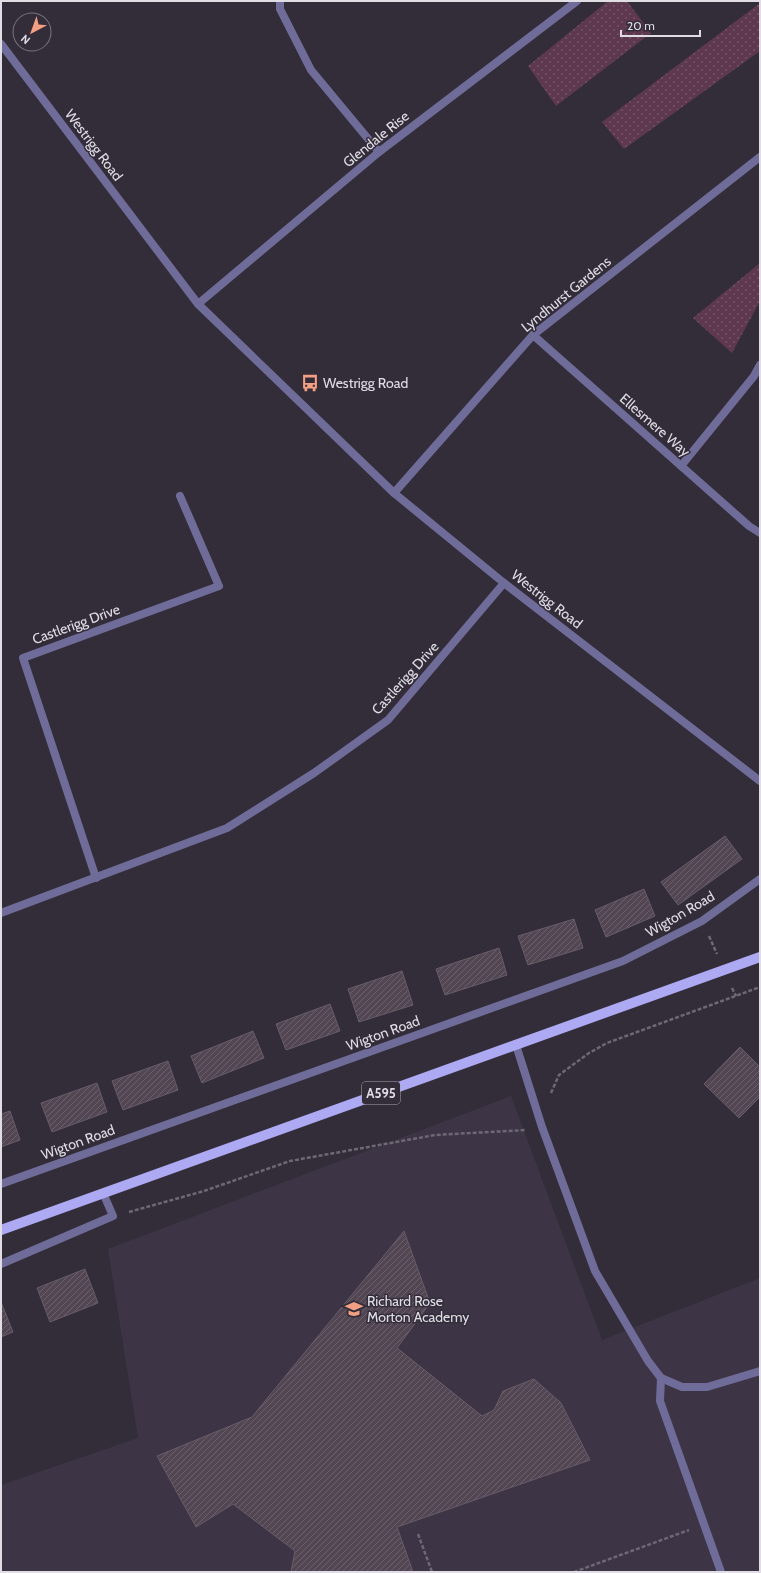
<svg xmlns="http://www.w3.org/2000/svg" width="761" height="1573" font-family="Cabin,sans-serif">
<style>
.built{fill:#3d3446}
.grass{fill:url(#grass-dots)}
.building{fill:url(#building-hatch);stroke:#675c67}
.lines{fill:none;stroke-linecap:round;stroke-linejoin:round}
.path{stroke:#6d6873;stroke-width:2.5;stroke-dasharray:4 2;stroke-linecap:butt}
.service{stroke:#6f6c99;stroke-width:8}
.minor{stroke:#6f6c99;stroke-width:8}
.primary{stroke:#ada9f2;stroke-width:10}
.labels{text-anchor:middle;stroke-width:3;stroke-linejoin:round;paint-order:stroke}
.shield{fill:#332d3a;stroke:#aca8b2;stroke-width:1}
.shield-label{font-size:13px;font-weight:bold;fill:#e0dde5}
.street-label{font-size:14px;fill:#e0dde5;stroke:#332d3a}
.poi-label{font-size:14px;fill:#e0dde5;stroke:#332d3a;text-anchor:start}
</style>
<defs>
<pattern id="grass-dots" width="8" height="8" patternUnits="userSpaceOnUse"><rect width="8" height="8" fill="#5d384f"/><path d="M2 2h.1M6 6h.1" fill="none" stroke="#745468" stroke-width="1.8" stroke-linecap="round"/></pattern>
<pattern id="building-hatch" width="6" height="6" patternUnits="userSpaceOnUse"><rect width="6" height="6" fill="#514652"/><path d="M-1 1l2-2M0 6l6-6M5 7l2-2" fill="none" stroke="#6a606b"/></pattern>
</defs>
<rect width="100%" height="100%" fill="#332d3a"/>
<!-- built -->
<polygon class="built" points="511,1096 602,1340 760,1278 760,1572 1,1572 1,1485 138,1438 108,1249"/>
<!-- grass -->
<g class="grass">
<polygon points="608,1 627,1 651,33 556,106 528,66"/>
<polygon points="760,3 760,51 624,149 602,122"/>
<polygon points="760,263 760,301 732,353 693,318"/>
</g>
<!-- building -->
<g class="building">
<polygon points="725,836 742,859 678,905 661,882"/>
<polygon points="644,889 655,916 606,937 595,910"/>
<polygon points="574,919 583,948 528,965 518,936"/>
<polygon points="499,948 507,975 445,995 436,969"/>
<polygon points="402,971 413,1005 359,1022 348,989"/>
<polygon points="330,1004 340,1031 286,1050 276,1024"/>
<polygon points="253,1031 264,1058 202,1083 191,1056"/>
<polygon points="740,1047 760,1067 760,1097 739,1118 704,1084"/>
<polygon points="168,1061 178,1090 123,1110 112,1081"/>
<polygon points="97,1083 107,1112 52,1132 41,1103"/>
<polygon points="10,1111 20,1140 1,1147 1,1114"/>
<polygon points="404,1231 430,1303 397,1348 482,1416 494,1410 503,1391 534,1379 561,1403 590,1460 397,1527 413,1572 291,1572 295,1551 233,1504 196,1527 157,1456 252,1417"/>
<polygon points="85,1269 98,1303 50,1322 37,1288"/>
<polygon points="1,1302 13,1332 1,1337"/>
</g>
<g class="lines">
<!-- path -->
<g class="path">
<polyline points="709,936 717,954"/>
<polyline points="732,988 736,996"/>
<polyline points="551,1093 559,1075 589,1053 607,1043 760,987"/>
<polyline points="129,1212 204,1191 290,1161 435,1135 526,1130"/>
<polyline points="418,1534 432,1572"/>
<polyline points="574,1572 689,1530"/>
</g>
<!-- service -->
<g class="service">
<polyline points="681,466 754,376 760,365"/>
<polyline points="516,1045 542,1127 595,1271 648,1361 661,1378 682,1387 707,1387 760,1371"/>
<polyline points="661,1378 660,1401 721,1572"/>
</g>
<!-- minor -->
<g class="minor">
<polyline points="280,1 280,9 311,70 379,152"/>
<polyline points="1,44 198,304 394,493 504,583 760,781"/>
<polyline points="198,304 379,152 577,1"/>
<polyline points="533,335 749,526 760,533"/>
<polyline points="394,493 533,335 760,157"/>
<polyline points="96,878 23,658 219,586 180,496"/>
<polyline points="1,913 227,828 314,773 388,720 504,583"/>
<polyline points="1,1184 623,961 702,921 760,879"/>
<polyline points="1,1264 113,1216 103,1193"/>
</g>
<!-- primary -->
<polyline class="primary" points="1,1230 760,957"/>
</g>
<!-- icons -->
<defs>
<g id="bus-bare" transform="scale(1.38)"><path d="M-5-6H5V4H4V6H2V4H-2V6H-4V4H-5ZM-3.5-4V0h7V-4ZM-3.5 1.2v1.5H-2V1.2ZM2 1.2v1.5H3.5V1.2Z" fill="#f39f83" stroke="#332d3a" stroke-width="2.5" paint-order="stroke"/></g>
<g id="school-bare" transform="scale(1.38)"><path d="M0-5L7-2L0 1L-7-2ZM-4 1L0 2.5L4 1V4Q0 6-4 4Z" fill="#f39f83" stroke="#332d3a" stroke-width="2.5" paint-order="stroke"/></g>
</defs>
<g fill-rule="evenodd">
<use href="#bus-bare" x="310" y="383"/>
<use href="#school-bare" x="354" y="1309"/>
</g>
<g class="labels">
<!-- shield labels -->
<rect class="shield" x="362" y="1082" width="38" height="22" rx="3"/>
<g class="shield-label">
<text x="381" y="1098">A595</text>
</g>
<!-- street labels -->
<g class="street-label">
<text transform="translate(376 139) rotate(-39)" y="5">Glendale Rise</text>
<text transform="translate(94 145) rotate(53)" y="5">Westrigg Road</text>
<text transform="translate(566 294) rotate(-39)" y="5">Lyndhurst Gardens</text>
<text transform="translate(655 425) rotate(41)" y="5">Ellesmere Way</text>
<text transform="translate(547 599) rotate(38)" y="5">Westrigg Road</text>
<text transform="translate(76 624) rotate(-20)" y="5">Castlerigg Drive</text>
<text transform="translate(405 678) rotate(-48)" y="5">Castlerigg Drive</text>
<text transform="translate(680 914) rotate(-30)" y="5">Wigton Road</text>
<text transform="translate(383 1033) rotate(-20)" y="5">Wigton Road</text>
<text transform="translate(78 1142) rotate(-20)" y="5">Wigton Road</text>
</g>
<!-- poi labels -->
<g class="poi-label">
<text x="323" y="388">Westrigg Road</text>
<text x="367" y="1306">Richard Rose<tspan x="367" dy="16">Morton Academy</tspan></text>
</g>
</g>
<!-- border -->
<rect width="761" height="1573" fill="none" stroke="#e0dde5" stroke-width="4"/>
<!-- north arrow -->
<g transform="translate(32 32) rotate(221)"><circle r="19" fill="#332d3a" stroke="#78737e"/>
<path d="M0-3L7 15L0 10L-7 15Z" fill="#f39f83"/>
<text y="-6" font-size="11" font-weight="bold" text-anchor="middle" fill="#e0dde5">N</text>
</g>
<!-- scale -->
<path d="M621 30v6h79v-6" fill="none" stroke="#e0dde5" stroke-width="2"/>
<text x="627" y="30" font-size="12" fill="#e0dde5" stroke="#332d3a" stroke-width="3" paint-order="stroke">20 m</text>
</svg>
